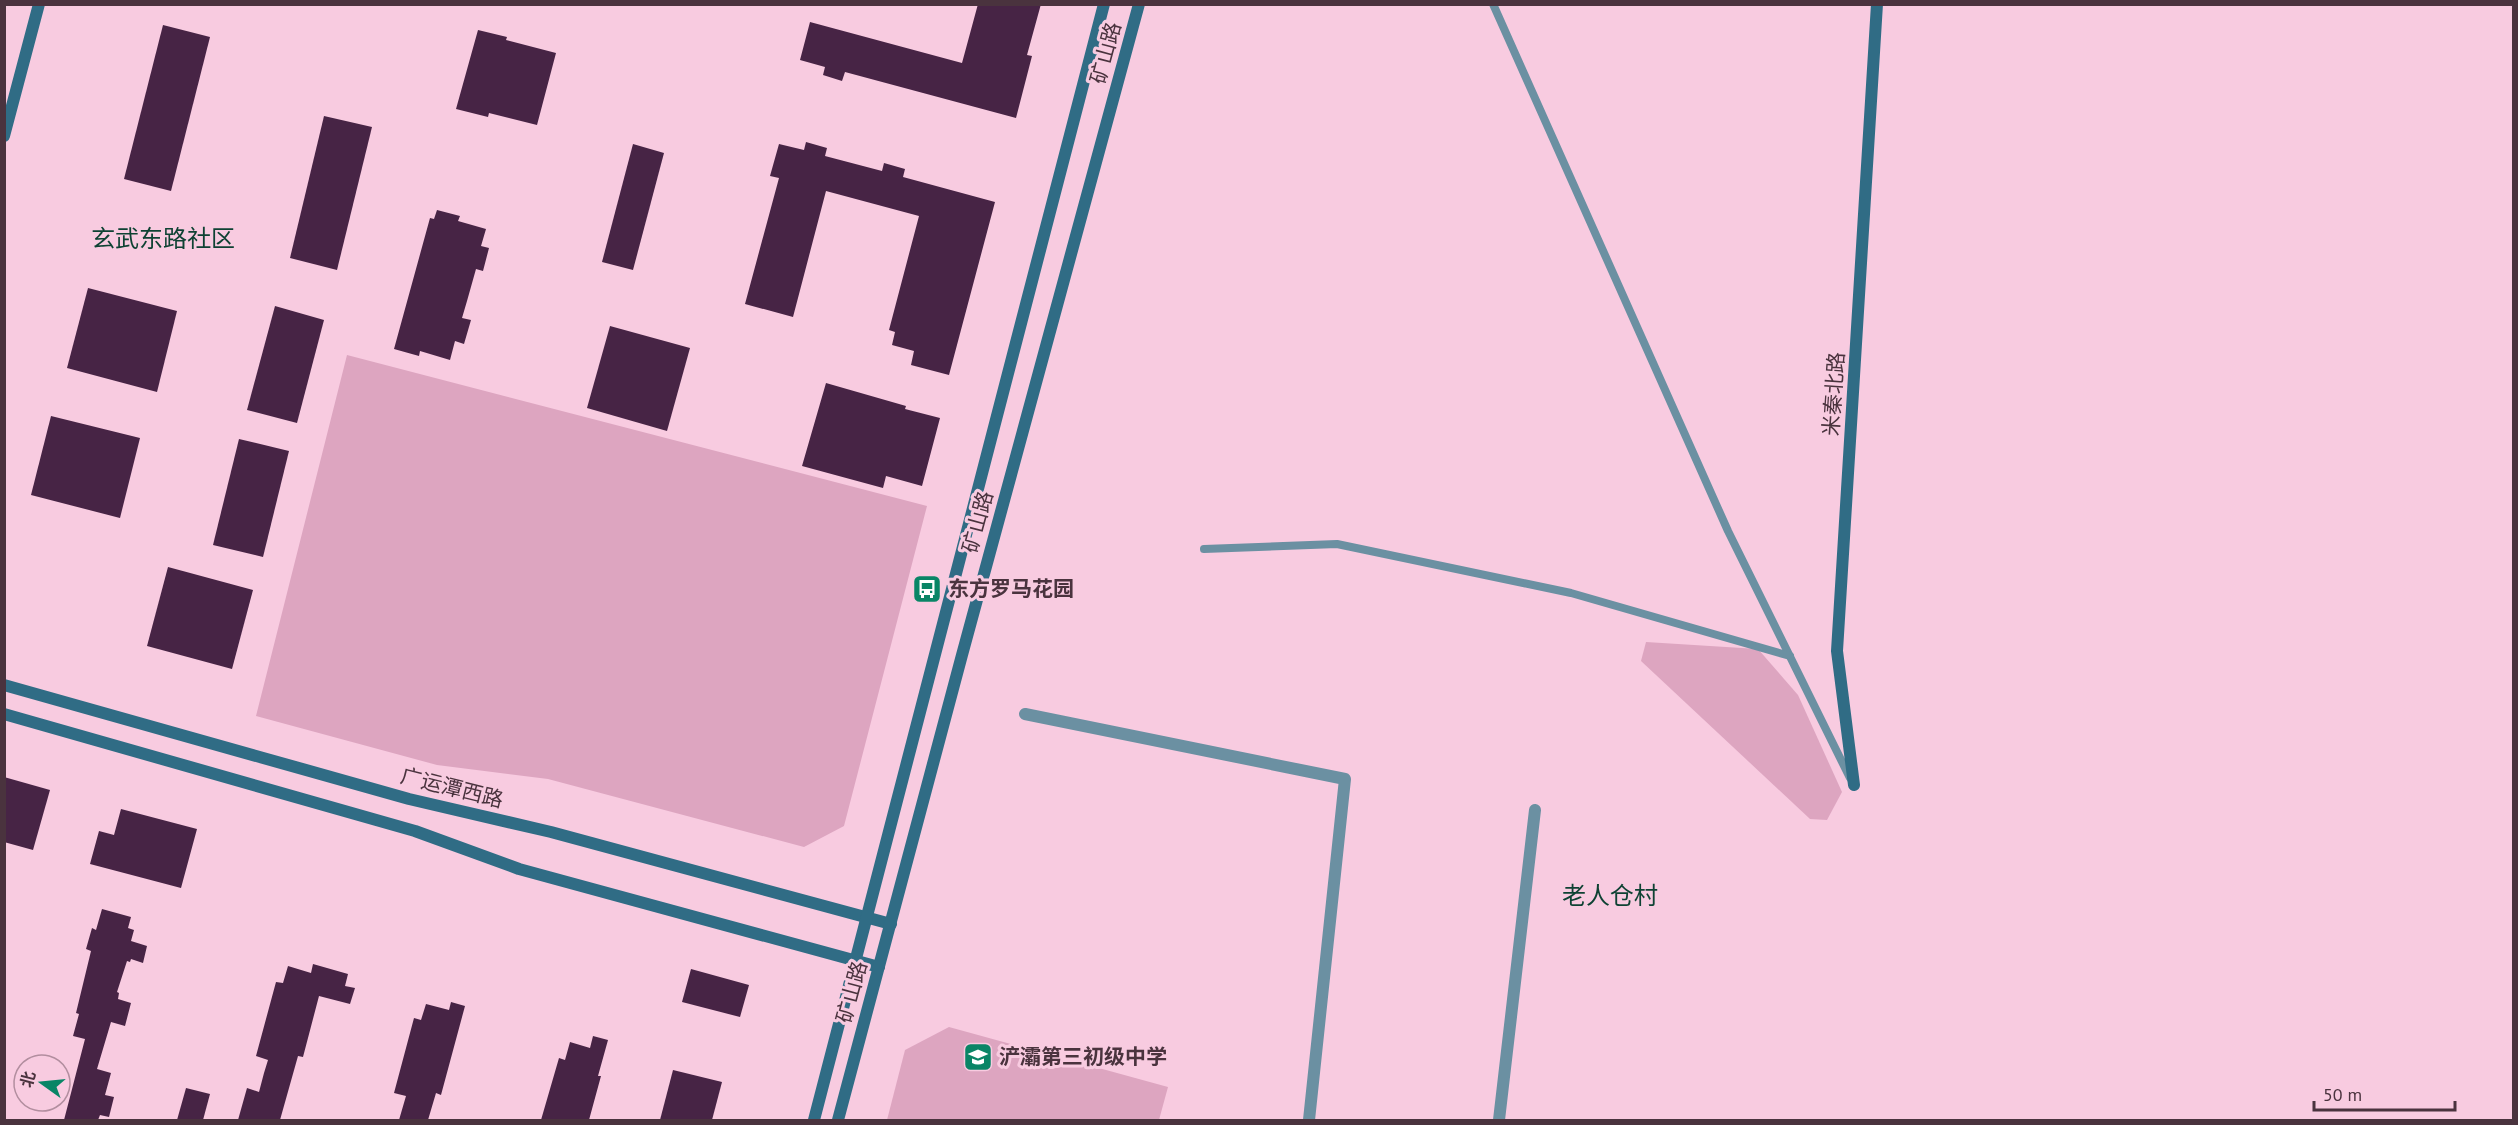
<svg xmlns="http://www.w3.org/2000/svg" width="2518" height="1125" font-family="'PT Sans','Noto Sans SC',sans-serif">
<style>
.green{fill:#dda5c0}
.building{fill:#472445}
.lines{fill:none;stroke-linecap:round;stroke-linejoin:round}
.lane{stroke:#6b90a2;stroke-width:8}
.street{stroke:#6b90a2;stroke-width:12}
.secondary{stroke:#306c85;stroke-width:12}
.labels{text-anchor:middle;stroke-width:6;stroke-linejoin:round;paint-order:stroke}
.street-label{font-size:21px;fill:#4a333e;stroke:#f8cbe0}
.poi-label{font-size:21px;font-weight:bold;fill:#4a333e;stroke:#f8cbe0;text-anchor:start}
.quarter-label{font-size:24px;fill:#0e4233;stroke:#f8cbe0}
</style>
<rect width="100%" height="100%" fill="#f8cbe0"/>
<!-- green -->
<g class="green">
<polygon points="347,355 927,506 844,826 804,847 548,779 437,765 256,716"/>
<polygon points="1646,642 1758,649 1798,695 1842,792 1827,820 1810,819 1641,661"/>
<polygon points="949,1027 1168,1087 1159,1120 887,1120 905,1050"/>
</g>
<!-- building -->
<g class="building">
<polygon points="978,4 1041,4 1027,55 1032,56 1016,118 845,72 842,81 823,75 825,67 800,60 810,22 962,63"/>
<polygon points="163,25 210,37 171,191 124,179"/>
<polygon points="478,30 507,37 506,40 556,53 537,125 489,113 488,117 456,109"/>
<polygon points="324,116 372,127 337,270 290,258"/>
<polygon points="806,142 827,148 825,156 882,171 884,163 905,169 903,177 995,202 949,375 911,365 914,351 892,345 895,332 889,330 919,216 826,191 793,317 745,304 779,178 770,176 779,144 804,150"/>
<polygon points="633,144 664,153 633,270 602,262"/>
<polygon points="437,210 460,216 458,221 486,229 481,246 489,248 483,271 476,269 467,301 462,318 471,320 464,344 455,341 450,360 420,351 419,356 394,349 430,218 434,219"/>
<polygon points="88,288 177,311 157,392 67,368"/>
<polygon points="275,306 324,320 297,423 247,410"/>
<polygon points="610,326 690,348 667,431 587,408"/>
<polygon points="826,383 906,406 905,409 940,418 922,486 886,476 883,488 802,466"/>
<polygon points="51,416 140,438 120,518 31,495"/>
<polygon points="239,439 289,451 263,557 213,545"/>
<polygon points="168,567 253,590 232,669 147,646"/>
<polygon points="4,777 50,790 33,850 4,842"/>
<polygon points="121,809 197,829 181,888 90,864 99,831 114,835"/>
<polygon points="102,909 131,917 128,928 134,930 131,941 147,946 143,963 131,959 130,962 127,961 117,992 119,993 118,999 131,1003 125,1026 111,1022 97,1069 111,1073 105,1095 114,1097 109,1117 100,1115 98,1120 64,1120 85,1039 73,1036 79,1014 76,1013 91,951 86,949 92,928 96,930"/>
<polygon points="313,964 348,974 345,986 355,988 350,1004 319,996 303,1057 298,1056 280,1120 238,1120 247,1088 259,1092 264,1073 268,1060 256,1056 276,982 283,983 288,966 311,973"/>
<polygon points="691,969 749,985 740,1017 682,1002"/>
<polygon points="451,1002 465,1006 441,1095 436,1093 428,1120 399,1120 406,1096 394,1093 414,1018 421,1020 426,1004 449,1010"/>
<polygon points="593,1036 608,1040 598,1076 601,1076 589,1120 541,1120 559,1058 565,1060 570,1042 590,1048"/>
<polygon points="673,1070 722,1082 712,1120 660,1120"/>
<polygon points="186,1088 210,1094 203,1120 177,1120"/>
</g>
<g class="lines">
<!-- lane -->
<g class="lane">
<polyline points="1493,4 1728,531 1850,778"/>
<polyline points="1204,549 1337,544 1571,593 1790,656"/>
</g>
<!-- street -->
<g class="street">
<polyline points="1025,714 1345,779 1309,1120"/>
<polyline points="1499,1120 1535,810"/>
</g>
<!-- secondary -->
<g class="secondary">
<polyline points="4,136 39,4"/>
<polyline points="4,685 409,799 551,832 891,924"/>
<polyline points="4,714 415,831 519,869 879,967"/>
<polyline points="1854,785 1837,651 1877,4"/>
<polyline points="814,1120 1104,4"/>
<polyline points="838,1120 962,655 1139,4"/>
</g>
</g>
<!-- icons -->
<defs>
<g id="bus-square" transform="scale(1.5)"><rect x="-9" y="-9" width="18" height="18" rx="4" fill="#098566" stroke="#f8cbe0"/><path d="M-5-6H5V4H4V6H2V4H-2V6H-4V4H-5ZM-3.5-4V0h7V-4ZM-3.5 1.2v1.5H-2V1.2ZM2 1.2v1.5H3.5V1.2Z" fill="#fff"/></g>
<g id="school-square" transform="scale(1.5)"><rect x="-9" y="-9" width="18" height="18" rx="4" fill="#098566" stroke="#f8cbe0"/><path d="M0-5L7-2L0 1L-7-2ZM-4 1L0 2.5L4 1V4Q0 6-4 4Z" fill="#fff"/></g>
</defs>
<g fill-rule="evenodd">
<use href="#bus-square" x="927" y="589"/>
<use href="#school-square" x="978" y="1057"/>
</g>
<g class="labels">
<!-- street labels -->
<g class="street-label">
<text transform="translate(1106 53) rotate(-75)" y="7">矿山路</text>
<text transform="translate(1834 394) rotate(-86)" y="7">米秦北路</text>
<text transform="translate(978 522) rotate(-75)" y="7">矿山路</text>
<text transform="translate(452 788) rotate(14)" y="7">广运潭西路</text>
<text transform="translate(852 992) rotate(-75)" y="7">矿山路</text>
</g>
<!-- poi labels -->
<g class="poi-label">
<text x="948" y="596">东方罗马花园</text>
<text x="999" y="1064">浐灞第三初级中学</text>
</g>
<!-- quarter labels -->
<g class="quarter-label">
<text x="163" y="247">玄武东路社区</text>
<text x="1610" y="904">老人仓村</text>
</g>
</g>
<!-- border -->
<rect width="2518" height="1125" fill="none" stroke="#4a333e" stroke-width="12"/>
<!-- north arrow -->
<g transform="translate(42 1083) rotate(285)"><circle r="28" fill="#f8cbe0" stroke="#b28e9f" stroke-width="1.5"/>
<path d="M0-4.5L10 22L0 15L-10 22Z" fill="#098566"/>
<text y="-9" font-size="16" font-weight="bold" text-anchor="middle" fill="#4a333e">北</text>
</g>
<!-- scale -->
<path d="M2314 1101v9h141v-9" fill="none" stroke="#4a333e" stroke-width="3"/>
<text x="2323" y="1101" font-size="18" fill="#4a333e" stroke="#f8cbe0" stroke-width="4.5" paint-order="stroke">50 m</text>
</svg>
